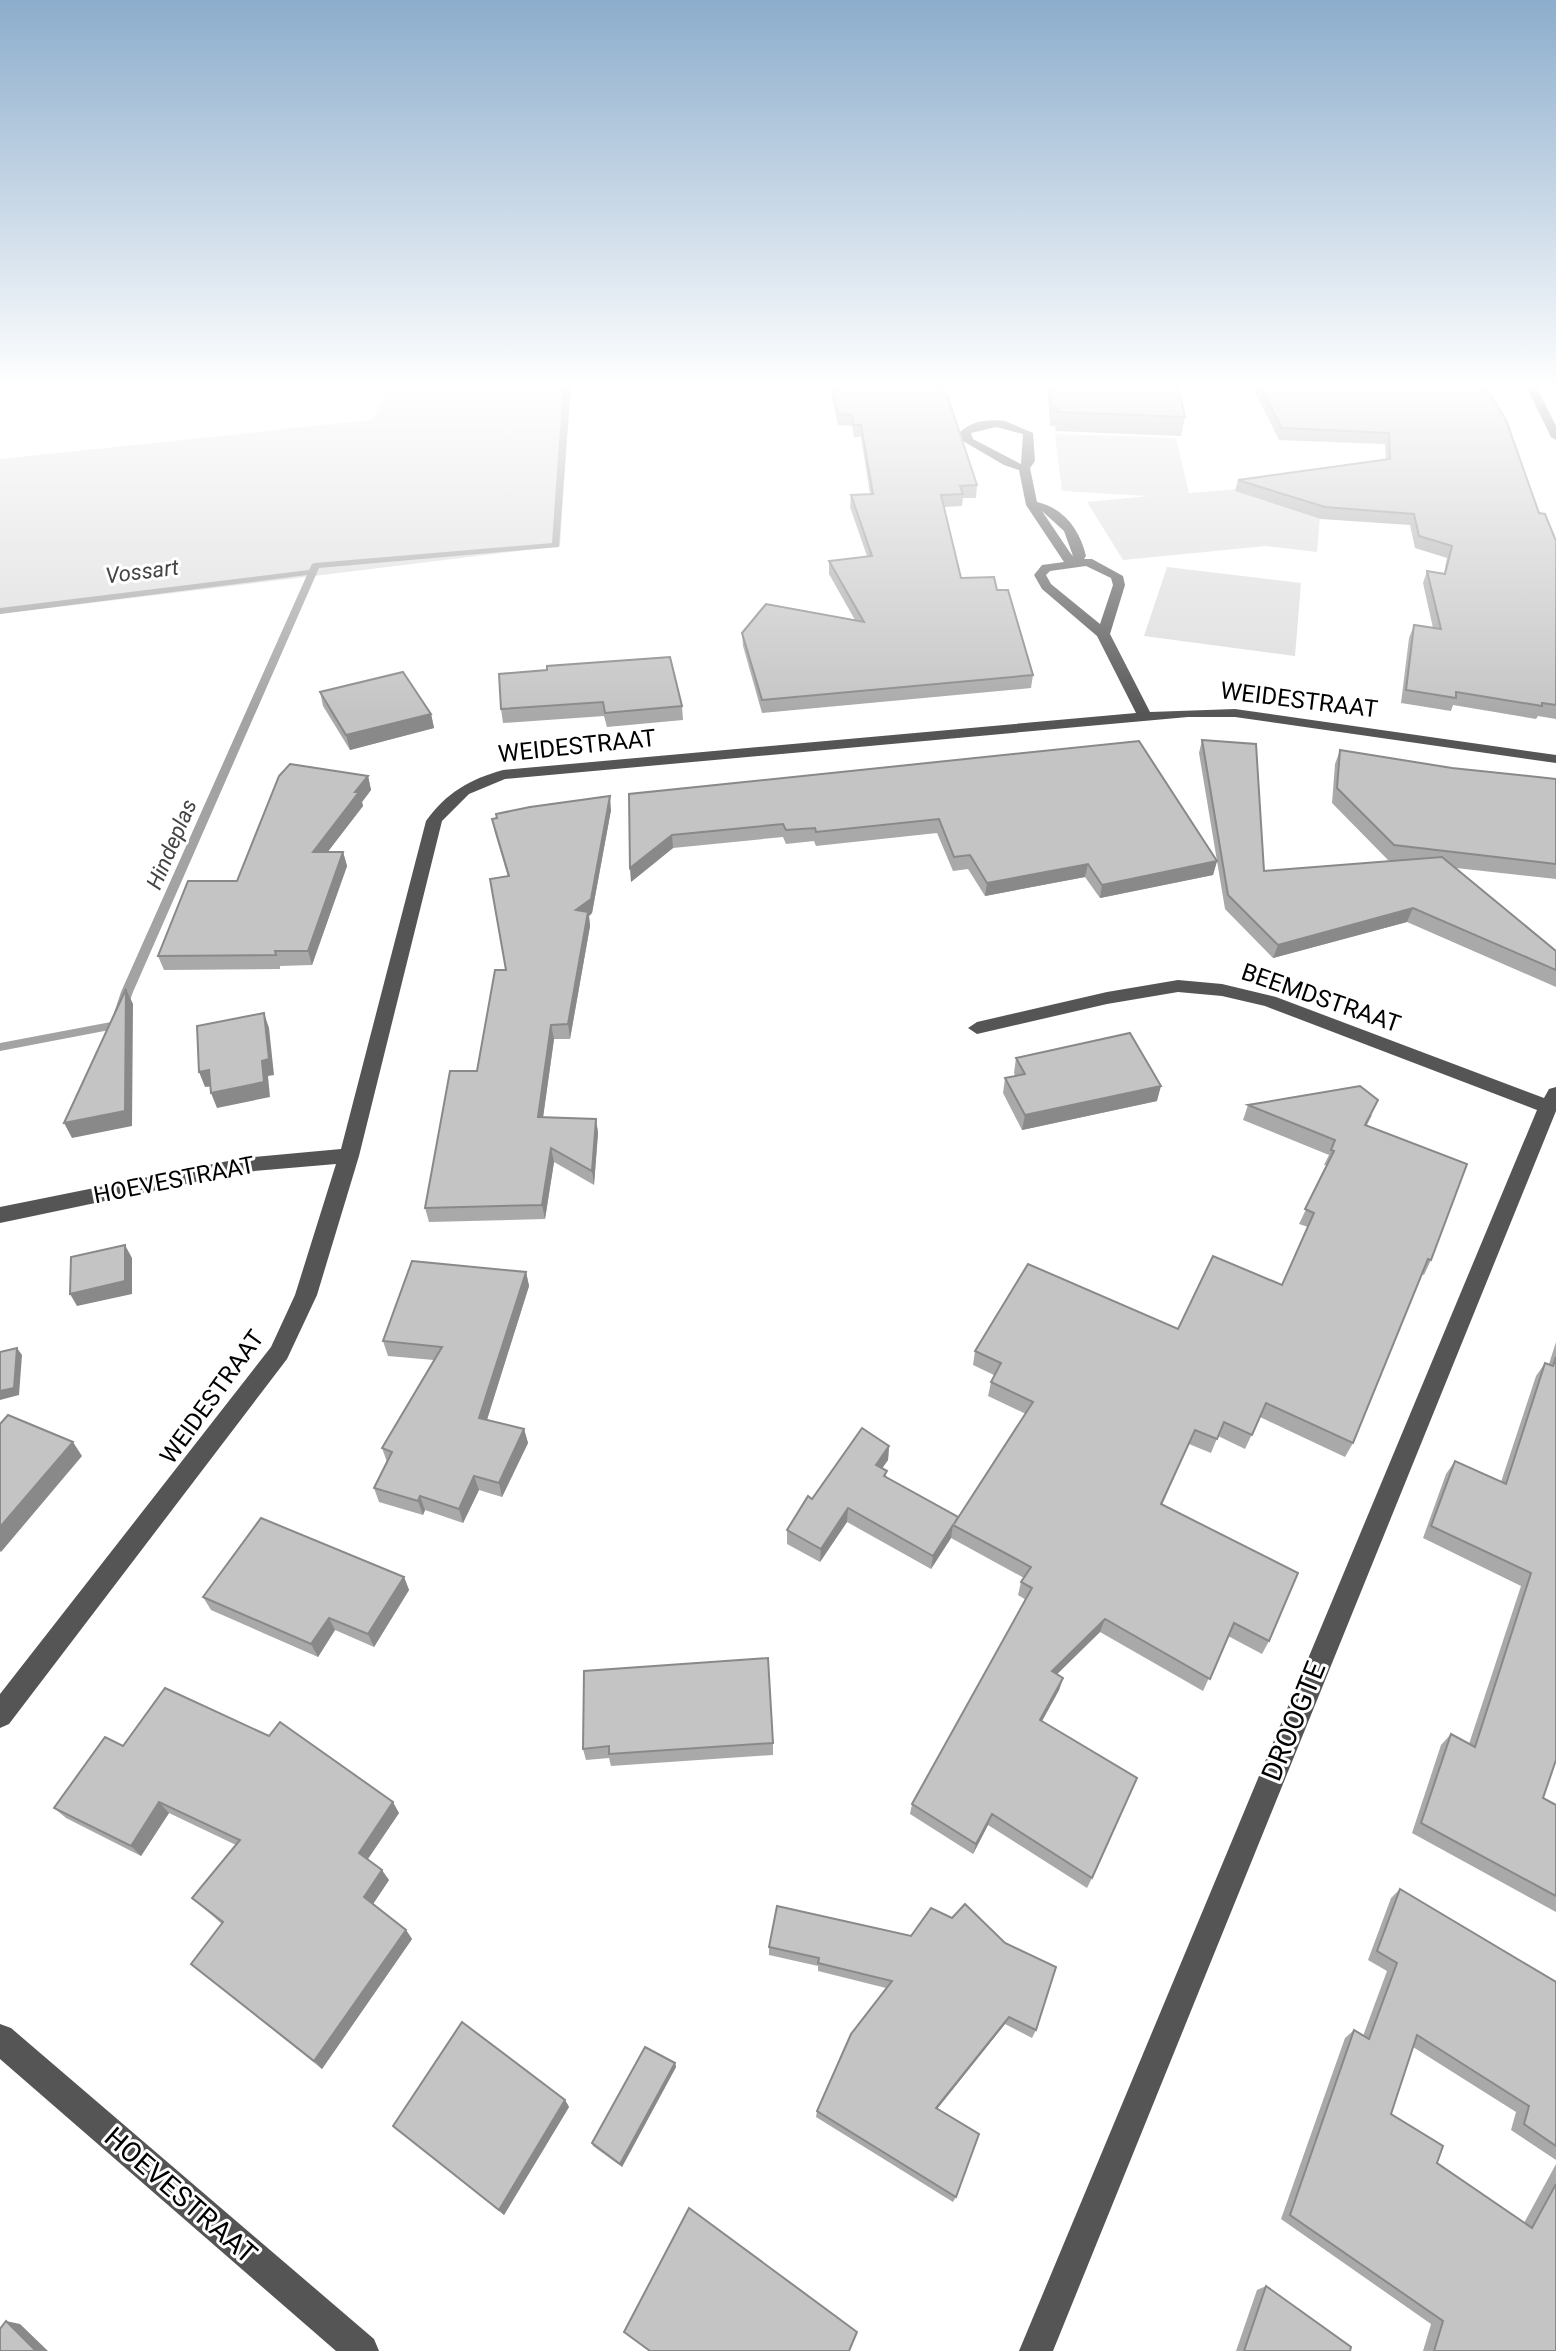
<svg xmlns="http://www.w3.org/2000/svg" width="1556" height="2351" font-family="Roboto,sans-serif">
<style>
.green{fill:#dcdcdc}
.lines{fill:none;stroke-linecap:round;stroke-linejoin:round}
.stream{fill:#a3a3a3;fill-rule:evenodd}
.minor{fill:#555;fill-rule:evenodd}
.wall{fill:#a9a9a9}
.shaded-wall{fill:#898989}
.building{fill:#c4c4c4;stroke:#898989;stroke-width:2}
.labels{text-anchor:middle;stroke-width:6;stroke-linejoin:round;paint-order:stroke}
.far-water-label{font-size:22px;font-style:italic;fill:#444;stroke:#fff}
.street-label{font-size:24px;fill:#000;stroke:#fff}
.near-street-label{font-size:28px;fill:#000;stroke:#fff}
</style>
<rect width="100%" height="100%" fill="#fff"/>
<!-- green -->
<g class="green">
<polygon points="390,386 570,386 560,546 0,614 0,459 372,420"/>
<polygon points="1055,434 1176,438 1189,493 1276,486 1322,493 1317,552 1266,546 1123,560 1087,502 1149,496 1062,491"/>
<polygon points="1167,567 1301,583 1295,656 1144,636"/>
</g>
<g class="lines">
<!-- stream -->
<polygon class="stream" points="563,386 571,386 559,547 319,568 133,992 120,1028 0,1051 0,1043 111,1022 121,992 307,575 0,614 0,608 309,570 312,564 315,563 552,543"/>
<!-- minor -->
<g class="minor">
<polygon points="1526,386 1536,386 1556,426 1556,440 1551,437"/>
<path d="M 1005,421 L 1033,433 L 1035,461 L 1030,468 L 1037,502 C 1064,508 1080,530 1086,556 L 1084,559 L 1092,559 L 1123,576 L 1125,585 L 1110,634 L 1150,712 L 1235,709 L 1556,755 L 1556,763 L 1235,717 L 1188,717 L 505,779 L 469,794 L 442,821 L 359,1156 L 317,1295 L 287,1359 L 9,1724 L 0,1728 L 0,1694 L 271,1347 L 295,1295 L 336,1164 L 243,1172 L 0,1223 L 0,1207 L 243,1158 L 341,1149 L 426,821 C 446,793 470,779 503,770 L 1136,713 L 1097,636 L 1042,589 L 1034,575 L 1042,565 L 1064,562 L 1026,505 L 1019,470 L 1004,465 L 963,441 L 960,432 C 972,421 988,419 1005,421 ZM 996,427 L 1023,434 L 1021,464 L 973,439 L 971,433 ZM 1042,511 L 1064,531 L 1073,556 L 1071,554 ZM 1086,566 L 1111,578 L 1113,585 L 1100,624 L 1051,584 L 1046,575 L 1050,571 Z"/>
<polygon points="1178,980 1222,984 1276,997 1544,1098 1549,1089 1556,1087 1556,1111 1053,2351 1019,2351 1537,1110 1265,1006 1222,996 1178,992 1107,1004 977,1034 968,1028 977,1022 1107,992"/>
<polygon points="0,2024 11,2028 374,2339 379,2351 336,2351 0,2059"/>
</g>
</g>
<!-- wall -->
<g class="wall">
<polygon points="829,386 944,386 977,485 976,498 963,498 962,506 944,507 961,578 997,590 1033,675 1031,688 762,713 743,646 742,633 855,620 829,574 829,561 867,556 850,507 851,495 870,494 861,437 854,437 852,426 838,425"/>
<polygon points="1047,386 1178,386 1185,417 1181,436 1056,431 1055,426 1050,426"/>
<polygon points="1256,386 1485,386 1539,513 1556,541 1556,719 1538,716 1536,719 1453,705 1451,711 1401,703 1409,638 1414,625 1433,628 1423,583 1427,571 1444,573 1447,558 1415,548 1410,525 1321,519 1235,491 1238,480 1386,460 1385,444 1279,440 1255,392"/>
<polygon points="547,670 682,706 683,720 607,727 604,716 503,723 501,709"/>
<polygon points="320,692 431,714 434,728 350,750 323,706"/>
<polygon points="1202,740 1264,871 1395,861 1388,860 1332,803 1335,764 1340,750 1452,768 1556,779 1556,879 1456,868 1556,951 1556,987 1407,922 1273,958 1225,909 1199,753"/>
<polygon points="1139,741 1217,861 1213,875 1100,898 1085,877 985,896 968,869 953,871 937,833 816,846 814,841 786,844 783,837 673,848 631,882 629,794"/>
<polygon points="368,776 371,790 362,802 363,806 327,852 343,852 347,866 312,965 280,966 280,969 164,970 158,956 237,881"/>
<polygon points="611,810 592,913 589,916 590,926 570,1039 554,1039 543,1117 596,1119 598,1133 594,1185 554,1162 545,1219 429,1222 425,1208 477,1071 506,970 508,877 495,833 492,819"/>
<polygon points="1016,1058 1157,1101 1022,1130 1003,1093 1005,1078 1015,1076 1014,1073"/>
<polygon points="1248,1105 1372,1115 1367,1125 1431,1260 1424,1275 1422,1274 1353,1443 1345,1457 1260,1417 1245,1449 1218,1436 1211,1453 1189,1444 1162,1505 1269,1641 1262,1654 1228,1636 1203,1691 1100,1632 1057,1674 1063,1678 1059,1690 1042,1721 1092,1878 1087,1888 988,1825 973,1854 910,1814 912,1804 1026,1600 1018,1595 1021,1582 1024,1578 951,1538 931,1569 847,1522 820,1562 787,1544 787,1530 812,1499 889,1446 888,1460 882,1468 887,1477 958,1518 1026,1414 988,1396 991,1382 994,1375 973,1365 975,1351 1178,1329 1282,1285 1308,1227 1299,1224 1327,1165 1324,1165 1329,1155 1243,1120"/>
<polygon points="526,1272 529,1286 487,1420 524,1429 528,1443 502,1497 479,1490 463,1523 425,1510 423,1515 379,1502 374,1488 387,1462 382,1448 434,1360 388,1356 383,1341"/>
<polygon points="1556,1342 1556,1760 1543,1798 1556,1805 1556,1912 1412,1833 1441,1745 1451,1734 1469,1744 1521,1586 1423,1538 1446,1474 1455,1461 1501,1482 1536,1376 1545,1363 1549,1364"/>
<polygon points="404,1577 409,1590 374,1647 335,1630 318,1657 211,1610 203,1597"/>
<polygon points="584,1671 773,1743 773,1755 611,1766 609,1758 586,1760 583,1749"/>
<polygon points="123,1746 399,1813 368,1859 389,1880 373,1904 406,1930 412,1939 322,2069 191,1964 222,1924 192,1898 236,1845 169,1813 141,1856 66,1818 54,1808"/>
<polygon points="1400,1889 1556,1982 1556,2160 1511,2130 1516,2112 1413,2047 1391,2114 1437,2163 1524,2223 1556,2164 1556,2351 1423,2351 1431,2324 1281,2219 1345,2038 1354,2030 1363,2036 1387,1971 1368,1960 1391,1898"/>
<polygon points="777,1906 1036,2030 1032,2038 1005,2024 937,2109 956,2197 953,2202 816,2117 817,2111 886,1988 818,1971 818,1966 769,1955 769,1947"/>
<polygon points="675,2063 676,2067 622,2167 593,2146 592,2143"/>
<polygon points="565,2100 569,2107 504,2215 393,2126"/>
<polygon points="1266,2286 1350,2351 1236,2351 1257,2290"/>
</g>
<!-- shaded-wall -->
<g class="shaded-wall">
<polygon points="431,714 434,728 350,750 346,735"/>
<polygon points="368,776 371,790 362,802 363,806 317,866 313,852 355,792"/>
<polygon points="610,796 611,810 592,913 589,916 590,926 570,1039 568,1024 576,910"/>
<polygon points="672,835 673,848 631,882 630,868"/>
<polygon points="343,852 347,866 312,965 308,951"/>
<polygon points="1217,861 1213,875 1100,898 1102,885"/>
<polygon points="1088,864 1085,877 985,896 987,883"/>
<polygon points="1413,908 1407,922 1273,958 1278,945"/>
<polygon points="126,989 133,1004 132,1126 72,1138 64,1123"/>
<polygon points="264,1013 269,1028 274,1075 268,1076 270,1097 217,1108 211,1093 262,1061"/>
<polygon points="551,1025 554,1039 541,1132 538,1117"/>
<polygon points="209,1070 215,1086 205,1087 199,1072"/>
<polygon points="1161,1086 1157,1101 1022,1130 1025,1115"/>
<polygon points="596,1119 598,1133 594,1185 592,1171"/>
<polygon points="551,1148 554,1162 545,1219 542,1205"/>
<polygon points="125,1245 132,1258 132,1294 77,1306 70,1294"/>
<polygon points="526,1272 529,1286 483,1432 479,1418"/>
<polygon points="17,1348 22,1355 19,1395 0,1400 0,1391"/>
<polygon points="524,1429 528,1443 502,1497 499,1483"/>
<polygon points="73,1442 82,1456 1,1552 0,1551 0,1527"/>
<polygon points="889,1446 888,1460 875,1479 876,1465"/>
<polygon points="474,1476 479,1490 463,1523 459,1509"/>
<polygon points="420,1496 425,1510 423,1515 418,1501"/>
<polygon points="848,1508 847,1522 820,1562 821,1549"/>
<polygon points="953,1525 951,1538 931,1569 933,1556"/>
<polygon points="404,1577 409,1590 374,1647 368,1634"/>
<polygon points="329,1618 335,1630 318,1657 311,1644"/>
<polygon points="1105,1619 1100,1632 1048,1683 1052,1671"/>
<polygon points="1063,1678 1059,1690 1036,1732 1040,1720"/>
<polygon points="159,1802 169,1813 141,1856 131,1846"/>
<polygon points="393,1802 399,1813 365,1863 359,1853"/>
<polygon points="992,1814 988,1825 973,1854 976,1844"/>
<polygon points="382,1870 389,1880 371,1907 364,1897"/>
<polygon points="406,1930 412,1939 322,2069 314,2061"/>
<polygon points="1009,2017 1005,2024 933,2114 936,2108"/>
<polygon points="675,2063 676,2067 622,2167 620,2164"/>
<polygon points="565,2100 569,2107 504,2215 499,2210"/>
<polygon points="6,2321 20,2324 48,2351 36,2351"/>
</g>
<!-- building -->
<g class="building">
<polygon points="832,386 944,386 977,485 960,486 963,494 941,495 961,578 994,577 997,590 1008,590 1033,675 762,700 742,633 766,604 864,622 829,561 872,556 851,495 873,494 861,425 854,425 852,415 838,414"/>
<polygon points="1050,386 1178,386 1185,417 1058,412 1058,408 1052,408"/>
<polygon points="1259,386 1485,386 1506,420 1539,513 1545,514 1556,541 1556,705 1542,703 1542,706 1456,692 1456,698 1406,690 1414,625 1441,629 1427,571 1445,574 1452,546 1419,536 1414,514 1325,507 1238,480 1390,459 1389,433 1282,428"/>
<polygon points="670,657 682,706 605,713 603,702 501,709 499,674 547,670 547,666"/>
<polygon points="403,672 431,714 346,735 320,692"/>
<polygon points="1202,740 1256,744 1264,871 1442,857 1556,951 1556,970 1413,908 1278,945 1228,895"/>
<polygon points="1139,741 1217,861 1102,885 1088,864 987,883 970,855 954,857 939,819 816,832 815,828 786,830 783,824 672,835 630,868 629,794"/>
<polygon points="1340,750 1452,768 1556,779 1556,864 1394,845 1337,788"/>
<polygon points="290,764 368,776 355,792 359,792 313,852 343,852 308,951 275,951 276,955 158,956 188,881 237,881 279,776"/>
<polygon points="610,796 591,899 576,910 588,912 568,1024 551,1025 538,1117 596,1119 592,1171 551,1148 542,1205 425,1208 450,1071 477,1071 495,970 506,970 490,879 509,876 492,819 497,818 496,814 530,807"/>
<polygon points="126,989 125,1111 64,1123"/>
<polygon points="264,1013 269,1059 262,1061 264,1082 211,1093 209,1070 199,1072 197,1026"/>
<polygon points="1130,1033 1161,1086 1025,1115 1005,1078 1025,1074 1016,1058"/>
<polygon points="1360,1086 1378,1100 1365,1125 1467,1164 1431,1260 1428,1259 1353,1443 1266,1403 1252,1435 1224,1422 1217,1439 1195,1430 1161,1504 1298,1573 1269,1641 1234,1623 1210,1679 1105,1619 1052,1671 1063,1678 1040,1720 1137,1778 1092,1878 992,1814 976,1844 912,1804 1032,1588 1021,1582 1031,1567 953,1525 933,1556 848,1508 821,1549 787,1530 808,1496 812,1499 862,1428 889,1446 876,1465 887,1471 884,1476 958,1517 954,1524 1033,1402 991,1382 1001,1363 975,1351 1028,1264 1178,1329 1213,1256 1282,1285 1314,1213 1305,1209 1334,1151 1331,1150 1335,1140 1248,1105"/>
<polygon points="125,1245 125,1281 70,1294 71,1257"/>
<polygon points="412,1261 526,1272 479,1418 524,1429 499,1483 474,1476 459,1509 420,1496 418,1501 374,1488 392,1452 382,1448 442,1347 383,1341"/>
<polygon points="17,1348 14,1388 0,1391 0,1352"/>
<polygon points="1556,1357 1556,1760 1543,1798 1556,1805 1556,1896 1421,1823 1451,1734 1475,1747 1531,1573 1431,1526 1455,1461 1506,1484 1545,1363 1553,1366"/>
<polygon points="8,1415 73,1442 0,1527 0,1424"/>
<polygon points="261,1518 404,1577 368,1634 329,1618 311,1644 203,1597"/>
<polygon points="768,1658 773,1743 609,1754 609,1746 583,1749 584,1671"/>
<polygon points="165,1688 269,1736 280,1722 393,1802 359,1853 382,1870 364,1897 406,1930 314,2061 191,1964 223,1922 192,1898 240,1840 159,1802 131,1846 54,1808 105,1737 123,1746"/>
<polygon points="1400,1889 1556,1982 1556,2146 1524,2124 1529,2106 1417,2035 1391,2114 1443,2146 1437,2163 1532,2228 1556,2184 1556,2351 1434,2351 1443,2321 1290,2215 1354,2030 1369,2039 1397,1963 1377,1951"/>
<polygon points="965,1904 1005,1943 1056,1967 1036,2030 1009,2017 936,2108 979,2134 956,2197 817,2111 851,2034 892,1981 818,1963 819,1958 769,1947 777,1906 911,1936 931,1908 952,1918"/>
<polygon points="462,2022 565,2100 499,2210 393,2126"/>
<polygon points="645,2047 675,2063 620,2164 592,2143"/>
<polygon points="689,2208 857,2332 849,2351 650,2351 624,2332"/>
<polygon points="1266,2286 1351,2347 1350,2351 1244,2351"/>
<polygon points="6,2321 36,2351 0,2351 0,2329"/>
</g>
<!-- sky -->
<linearGradient id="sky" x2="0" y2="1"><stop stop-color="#8cadcc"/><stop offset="0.54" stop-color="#fff"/><stop offset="1" stop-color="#fff" stop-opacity="0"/></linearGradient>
<rect width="1556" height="715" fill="url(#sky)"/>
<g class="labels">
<!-- far-water labels -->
<g class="far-water-label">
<text transform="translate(142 571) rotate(-7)" y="8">Vossart</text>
<text transform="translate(171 844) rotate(-67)" y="8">Hindeplas</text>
</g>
<!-- street labels -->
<g class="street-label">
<text transform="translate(1299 700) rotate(7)" y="8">WEIDESTRAAT</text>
<text transform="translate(577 746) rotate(-6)" y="8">WEIDESTRAAT</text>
<text transform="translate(1321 998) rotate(19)" y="8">BEEMDSTRAAT</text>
<text transform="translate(174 1180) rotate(-11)" y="8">HOEVESTRAAT</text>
<text transform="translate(212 1397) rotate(-54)" y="8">WEIDESTRAAT</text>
</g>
<!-- near-street labels -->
<g class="near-street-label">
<text transform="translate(1293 1721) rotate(-68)" y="10">DROOGTE</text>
<text transform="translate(181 2195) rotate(41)" y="10">HOEVESTRAAT</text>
</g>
</g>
</svg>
